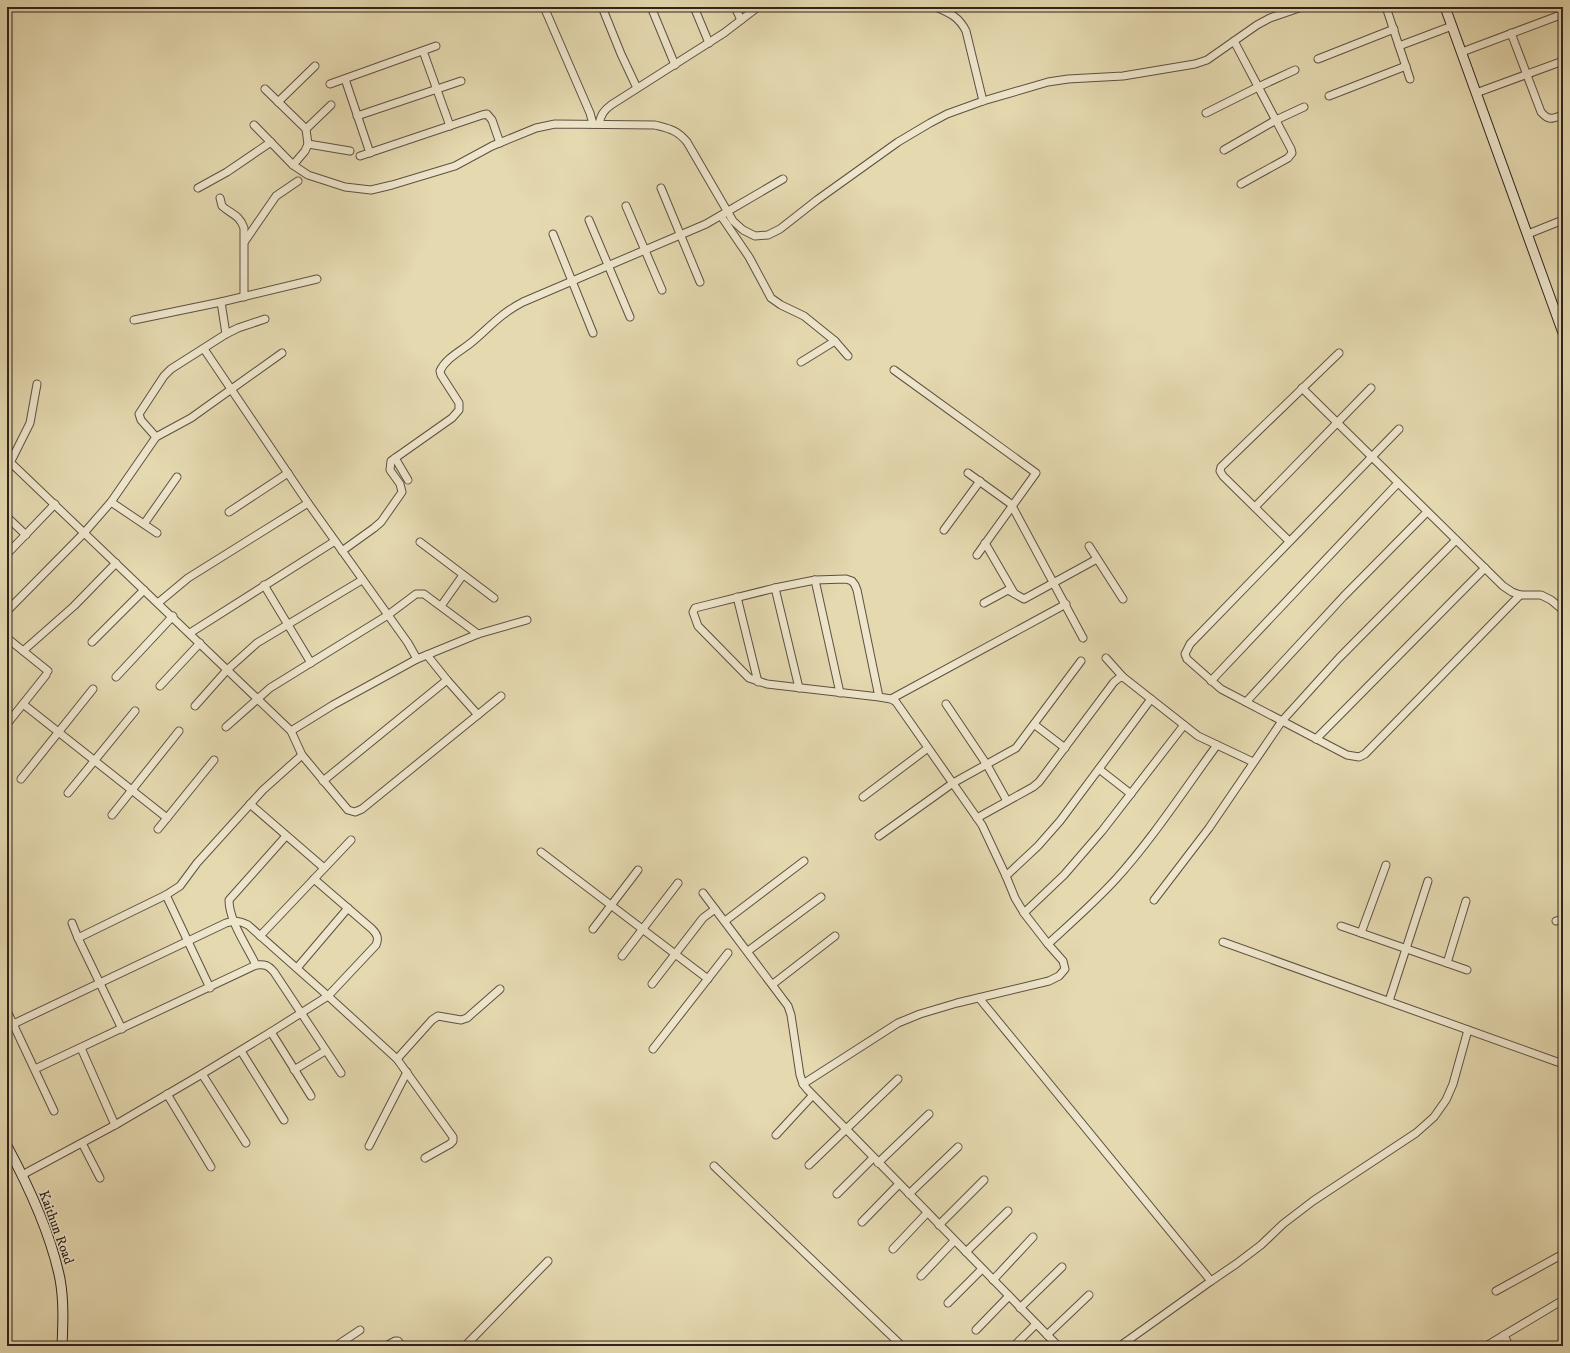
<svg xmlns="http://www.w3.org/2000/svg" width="1570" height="1353" font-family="'IM FELL DW Pica',serif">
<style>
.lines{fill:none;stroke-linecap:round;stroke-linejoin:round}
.street-casing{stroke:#5e5042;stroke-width:9}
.secondary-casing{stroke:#31231d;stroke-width:11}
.street{stroke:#eee6cc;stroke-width:7}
.secondary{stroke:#eee6cc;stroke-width:9}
.labels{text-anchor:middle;stroke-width:3;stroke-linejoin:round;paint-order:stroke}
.street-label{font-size:14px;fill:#31231d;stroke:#eee6cc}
</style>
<rect width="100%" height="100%" fill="#e5d9b0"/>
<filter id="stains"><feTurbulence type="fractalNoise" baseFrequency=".005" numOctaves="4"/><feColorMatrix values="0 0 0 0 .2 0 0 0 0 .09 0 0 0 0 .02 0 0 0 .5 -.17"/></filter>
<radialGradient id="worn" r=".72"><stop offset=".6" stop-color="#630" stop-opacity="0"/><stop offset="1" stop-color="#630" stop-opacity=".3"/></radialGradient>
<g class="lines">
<!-- street casing -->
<g class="street-casing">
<g id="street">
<polyline points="544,7 590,113 593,124"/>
<polyline points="602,7 621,54 637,88"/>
<polyline points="651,7 675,65"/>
<polyline points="694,7 709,43"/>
<polyline points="735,7 741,20"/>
<path d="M 936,7 C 950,13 959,17 966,31 L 983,101"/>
<polyline points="1386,7 1410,79"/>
<path d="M 1511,33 L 1541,112 C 1549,121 1552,119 1563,115"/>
<polyline points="1234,41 1291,149 1292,153 1288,158 1241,184"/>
<polyline points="1399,46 1452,26"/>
<polyline points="423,51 450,126"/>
<polyline points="1462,52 1563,14"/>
<polyline points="1318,59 1394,29"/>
<polyline points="345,79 370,153"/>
<polyline points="330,84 436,46"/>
<polyline points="265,89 306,129 308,144 305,151 293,165"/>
<polyline points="1476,93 1563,61"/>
<polyline points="1329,96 1406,66"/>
<polyline points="278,102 315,66"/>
<polyline points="1206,113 1258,87 1295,70"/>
<polyline points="357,116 461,81"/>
<path d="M 599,124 C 601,115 603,111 611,105 L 724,33 L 758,7"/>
<path d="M 254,125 L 293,165 L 308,175 L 345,187 L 371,190 L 392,185 L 455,166 L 492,146 L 536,128 L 555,124 L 655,125 C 670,129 677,130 687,142 L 733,221 L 743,230 L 755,236 L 768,235 L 780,229 L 817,200 L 898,142 L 930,123 L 947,114 L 983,101 L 1048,82 L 1068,79 L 1123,76 L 1195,64 L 1207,60 L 1257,25 L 1270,18 L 1302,7"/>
<polyline points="306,129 331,105"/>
<polyline points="308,144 350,151"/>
<polyline points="1224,150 1276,120 1304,107"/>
<polyline points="360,156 482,115 487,114 492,120 500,143"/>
<polyline points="198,188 227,172 271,142"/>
<polyline points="661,188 700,282"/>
<path d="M 220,198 L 222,206 C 232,215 239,214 244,228 L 244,297"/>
<polyline points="626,206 662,290"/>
<polyline points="721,216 749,257 771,298 781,305 804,316 835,341 848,356"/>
<polyline points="589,220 630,317"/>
<polyline points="553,234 593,333"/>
<polyline points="1528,234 1563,220"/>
<polyline points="245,241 276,196 298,181"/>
<polyline points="221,302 226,334"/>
<polyline points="134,320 221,302 317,279"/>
<polyline points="204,349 308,503 408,643 417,659"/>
<polyline points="801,362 835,341"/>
<polyline points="894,370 1036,473 977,555"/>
<polyline points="1302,388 1503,586 1512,592 1520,595 1541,595 1551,600 1563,610"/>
<polyline points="1399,429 1190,644 1185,654 1187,659 1221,689 1347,755 1359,757 1365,754 1520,595"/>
<polyline points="156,437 141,420 139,414 164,376 171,369 226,334 238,328 265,319"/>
<polyline points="395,458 408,480"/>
<polyline points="10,462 291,731 302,755 348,810 355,812 362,809 501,696"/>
<polyline points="7,469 30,423 37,384"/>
<polyline points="968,473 1011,504 1083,638"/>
<polyline points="111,502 157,533"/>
<polyline points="1255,507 1371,388"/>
<polyline points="229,512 288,473"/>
<polyline points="7,517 26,535"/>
<polyline points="144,524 177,477"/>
<polyline points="944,530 980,481"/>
<polyline points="1289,541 1223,476 1220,471 1221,467 1339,353"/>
<polyline points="420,542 494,598"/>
<polyline points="985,543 1014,593"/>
<polyline points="1089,546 1123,599"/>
<path d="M 342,551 L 374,528 L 381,522 L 402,492 L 400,484 L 390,470 L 391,461 L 452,418 L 459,410 L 459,403 L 441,375 L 440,371 C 446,358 461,351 472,342 C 491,326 500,314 523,302 L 706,224 L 783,179"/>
<polyline points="7,554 55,504"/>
<polyline points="815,580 840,693"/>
<polyline points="264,585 311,663"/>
<polyline points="775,588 799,688"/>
<polyline points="737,597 758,682"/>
<polyline points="158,603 188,578 308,503"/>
<polyline points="984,603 1008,590 1024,599 1097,559"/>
<polyline points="441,606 463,575"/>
<polyline points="7,611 84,533 111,502 156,437 191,418 282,353"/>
<polyline points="190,633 335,541"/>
<polyline points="7,638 48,671"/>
<polyline points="92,642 144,590"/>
<polyline points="23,651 74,606 116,563"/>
<polyline points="427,655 447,680 478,715"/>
<polyline points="1106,658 1123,677"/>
<polyline points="116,677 173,616"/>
<polyline points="1211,681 1398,483"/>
<polyline points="160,686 200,643"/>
<polyline points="891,699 1066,604"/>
<polyline points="1246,702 1343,597 1427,512"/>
<polyline points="23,704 167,818"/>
<polyline points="946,704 987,765 1007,801"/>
<polyline points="195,706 227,670 257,643 362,580"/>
<polyline points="7,724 46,675"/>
<polyline points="1035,725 1065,748"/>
<polyline points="226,727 270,688 388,615 416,594 424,594 428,597 478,634"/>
<polyline points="291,731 333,705 417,659 478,634 527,620"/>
<polyline points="1316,739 1485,568"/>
<polyline points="1099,769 1131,794"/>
<polyline points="21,779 93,689"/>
<polyline points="323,781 447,680"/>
<polyline points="68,793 135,711"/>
<polyline points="863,797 928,748"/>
<polyline points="250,804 324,868"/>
<polyline points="112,815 179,731"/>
<polyline points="977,818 1033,787 1039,782 1114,682 1119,678 1123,677 1198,736 1253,762"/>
<polyline points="158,829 214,760"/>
<polyline points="879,836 953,783 1016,748 1081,661"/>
<polyline points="541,852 708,979"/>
<polyline points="1006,876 1038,846 1060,821 1151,699"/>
<polyline points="703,893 788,1006 791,1015 800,1075 803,1084 807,1089 1058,1346"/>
<polyline points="166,895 210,988"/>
<polyline points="1154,900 1209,828 1282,721 1339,658 1456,540"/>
<polyline points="1024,913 1064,875 1102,831 1184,725"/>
<polyline points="725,921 804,861"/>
<polyline points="1556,921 1563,919"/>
<polyline points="72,923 78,938 122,1029"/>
<polyline points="1341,926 1467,970"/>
<polyline points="593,929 638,870"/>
<polyline points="1361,933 1386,865"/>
<polyline points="260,936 351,840"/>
<polyline points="78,938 166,895 180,886 197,863 263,790 302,755"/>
<polyline points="1223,942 1563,1064"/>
<path d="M 1048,944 C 1071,923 1095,902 1116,879 C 1153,838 1184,790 1217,745"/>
<polyline points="748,951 821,897"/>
<polyline points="622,956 678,883"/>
<polyline points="1447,963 1466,901"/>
<path d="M 256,965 C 247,946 229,921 229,900 L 286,836"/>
<polyline points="297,968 348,908"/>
<polyline points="652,984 703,918 715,909"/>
<polyline points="773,984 835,936"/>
<polyline points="979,998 1211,1281"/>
<polyline points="1389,1001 1428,881"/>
<polyline points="7,1011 54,1111"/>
<path d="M 7,1027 L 226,923 C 235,920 240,921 248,925 L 328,996 L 397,1059 L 453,1137 L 453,1141 L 450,1144 L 425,1158"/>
<polyline points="271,1032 311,1096"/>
<polyline points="81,1048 115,1125"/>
<polyline points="653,1049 728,953"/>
<polyline points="241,1051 284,1120"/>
<polyline points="397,1059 432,1020 438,1016 461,1020 467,1018 500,989"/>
<path d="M 35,1069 L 256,965 C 265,964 268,965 274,972 L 341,1073"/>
<polyline points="294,1070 325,1051"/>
<polyline points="202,1074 246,1143"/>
<polyline points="803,1084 898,1023 920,1014 957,1003 1049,981 1059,976 1065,969 1063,961 1048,944 1024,913 1015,898 1006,876 982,825 896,702 891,699 879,697 767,684 749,678 698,626 693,612 695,608 775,588 815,580 846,579 852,581 855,585 857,590 879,697"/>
<polyline points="167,1094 211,1167"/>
<polyline points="776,1135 812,1096"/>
<polyline points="82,1143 100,1178"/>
<polyline points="369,1146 407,1072"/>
<polyline points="878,1163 929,1114"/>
<polyline points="809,1165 898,1079"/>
<polyline points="714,1166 902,1346"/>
<path d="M 22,1175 L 115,1125 L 202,1074 L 271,1032 L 328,996 L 376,945 C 379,938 377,934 372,929 L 314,879"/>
<polyline points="837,1194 873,1158"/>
<polyline points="909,1194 958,1147"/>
<polyline points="862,1222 899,1184"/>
<polyline points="939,1225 984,1180"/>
<polyline points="893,1249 927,1213"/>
<polyline points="966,1252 1008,1211"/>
<polyline points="921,1276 954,1241"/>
<polyline points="993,1280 1033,1237"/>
<polyline points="1496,1291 1563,1254"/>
<polyline points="948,1303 982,1269"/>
<polyline points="1020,1308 1062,1267"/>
<polyline points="976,1330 1009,1296"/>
<polyline points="1047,1335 1089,1295"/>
<polyline points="1504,1335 1509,1346"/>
<polyline points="336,1346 360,1330"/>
<polyline points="386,1346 395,1341 398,1341 402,1346"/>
<polyline points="465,1346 548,1261"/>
<polyline points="1014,1346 1036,1324"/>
<polyline points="1120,1346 1211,1281 1236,1264 1261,1245 1283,1224 1313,1201 1416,1133 1434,1117 1446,1100 1453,1084 1468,1030"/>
<polyline points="1486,1346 1563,1300"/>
</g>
</g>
<!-- secondary casing -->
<g class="secondary-casing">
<g id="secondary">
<polyline points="1445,7 1563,333"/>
<path d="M 7,1146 C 28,1185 51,1235 60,1279 C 64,1301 63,1324 62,1346"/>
</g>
</g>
<!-- street -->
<use href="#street" class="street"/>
<!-- secondary -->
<use href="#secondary" class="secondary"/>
</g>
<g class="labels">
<!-- street labels -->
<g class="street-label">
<text transform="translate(57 1227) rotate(70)" y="5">Kaithun Road</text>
</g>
</g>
<!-- margin -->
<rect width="1570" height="1353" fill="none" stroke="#e5d9b0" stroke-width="24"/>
<rect x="8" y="8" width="1554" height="1337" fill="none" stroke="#31231d" stroke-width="2"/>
<rect x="12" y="12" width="1546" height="1329" fill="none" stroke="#31231d"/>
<rect width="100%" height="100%" filter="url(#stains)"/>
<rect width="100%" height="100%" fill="url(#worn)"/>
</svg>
